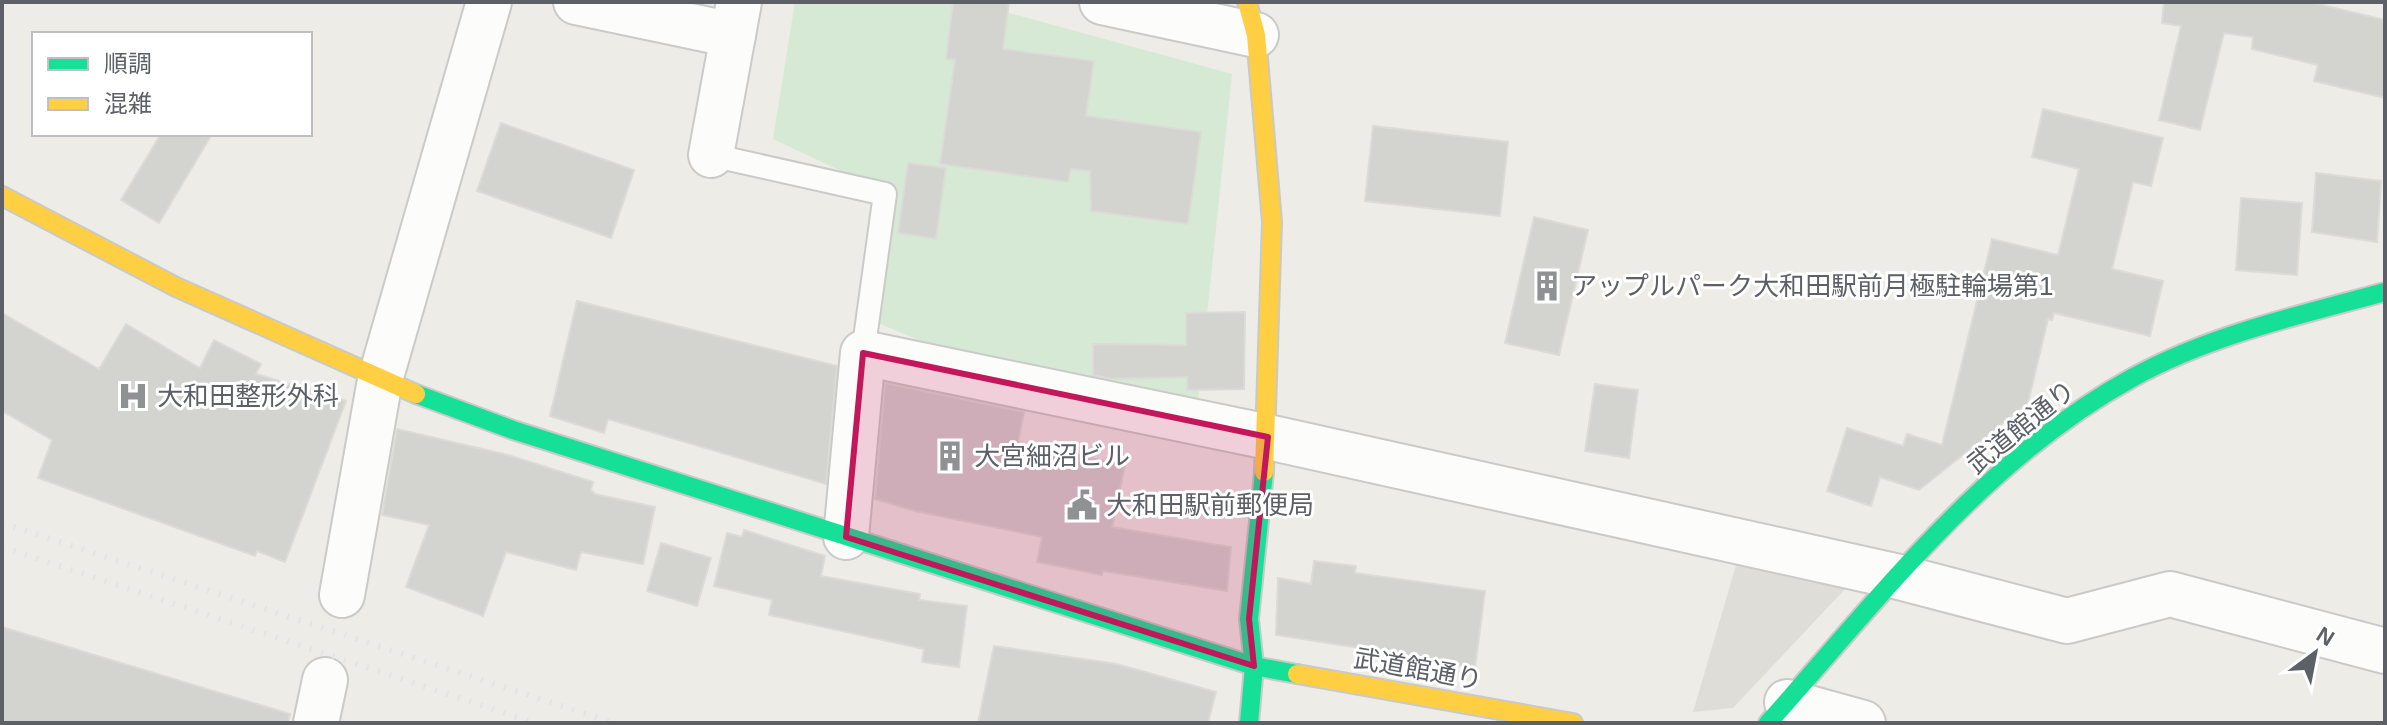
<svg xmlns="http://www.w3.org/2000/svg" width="2387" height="725" font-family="Arial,'Noto Sans JP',sans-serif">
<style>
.industrial{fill:#deddd8}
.green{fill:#d5e9d4}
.building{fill:#d3d3d0;stroke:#dcdbd6;stroke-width:2}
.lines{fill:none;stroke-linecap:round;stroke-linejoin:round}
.lane-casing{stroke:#cacac9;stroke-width:26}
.street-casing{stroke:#cacac9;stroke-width:48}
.fast-casing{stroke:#c9c9c8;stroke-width:22}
.slow-casing{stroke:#c9c9c8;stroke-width:22}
.lane{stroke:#fcfcfb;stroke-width:22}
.street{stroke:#fcfcfb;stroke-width:44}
.fast{stroke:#16e098;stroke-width:18}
.slow{stroke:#ffcf43;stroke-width:18}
.rail{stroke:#e4e4e3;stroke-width:6;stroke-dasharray:2 10;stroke-linecap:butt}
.marked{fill:#c2185b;fill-opacity:0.2;stroke:#c2185b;stroke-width:6;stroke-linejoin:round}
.labels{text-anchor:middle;stroke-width:6;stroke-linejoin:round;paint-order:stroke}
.poi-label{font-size:26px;fill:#5d6066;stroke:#fff;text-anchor:start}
.street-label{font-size:26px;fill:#5d6066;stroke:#fff}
</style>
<rect width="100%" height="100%" fill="#edece7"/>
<!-- industrial -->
<polygon class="industrial" points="1739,555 1840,575 1844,590 1733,708 1693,712"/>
<!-- green -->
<polygon class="green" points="795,2 969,2 1232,74 1198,402 962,358 873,321 892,195 773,139"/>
<!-- building -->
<g class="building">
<polygon points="953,2 1009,2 1003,49 1094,61 1086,116 1201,132 1188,224 1091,211 1090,171 1071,169 1068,182 940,164 955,60 946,59"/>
<polygon points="2164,2 2310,2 2385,20 2385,98 2314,81 2318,65 2252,49 2253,37 2224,33 2200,130 2159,120 2181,26 2162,23"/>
<polygon points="2043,109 2163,138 2151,186 2133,182 2112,269 2163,281 2150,336 2054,313 2052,320 2048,319 2028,403 1919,490 1880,477 1871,506 1827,491 1847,428 1903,446 1907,434 1942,445 1992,239 2058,255 2079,169 2032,157"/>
<polygon points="501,123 634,170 611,238 477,191"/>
<polygon points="1373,126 1508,142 1500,216 1365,201"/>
<polygon points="161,134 212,134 159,223 121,200"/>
<polygon points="908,163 946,168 936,239 898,233"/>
<polygon points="2316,173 2381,181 2377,242 2312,232"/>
<polygon points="2241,198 2302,203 2297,275 2236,270"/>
<polygon points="1534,217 1588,230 1559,355 1505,343"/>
<polygon points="577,301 837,366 826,484 608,419 604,433 550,416"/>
<polygon points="1245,312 1244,389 1187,390 1187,377 1112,379 1093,375 1093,344 1186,345 1186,313"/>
<polygon points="2,313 99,369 126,324 200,368 214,340 261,364 256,374 346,401 285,562 257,551 255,556 38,478 52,440 2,411"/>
<polygon points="885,383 1024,412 1018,443 1125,465 1112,527 1231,547 1227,591 1103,571 1102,575 1037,562 1042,537 915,511 875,499"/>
<polygon points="1595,384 1638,390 1629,458 1585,451"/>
<polygon points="397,429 508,455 593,482 591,490 595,494 655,507 643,564 581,552 576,570 506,552 483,616 406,587 429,525 382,515"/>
<polygon points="744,530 825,556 821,576 920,594 919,600 967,606 959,667 922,662 924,649 769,615 772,600 714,586 727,533 742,537"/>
<polygon points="661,543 711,558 697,606 647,591"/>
<polygon points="1314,561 1356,566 1355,573 1485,591 1475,668 1359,652 1360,648 1276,635 1278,578 1311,584"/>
<polygon points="2,627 290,714 288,723 2,723"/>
<polygon points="994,646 1117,664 1216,692 1208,723 978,723"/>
</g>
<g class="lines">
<!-- lane casing -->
<g class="lane-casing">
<polyline id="lane" points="711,155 885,194 863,353"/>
</g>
<!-- street casing -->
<g class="street-casing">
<g id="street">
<polyline points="576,2 733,35"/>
<polyline points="1102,2 1256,35"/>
<polyline points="711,155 739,2"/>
<polyline points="846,537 863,353 1268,437 1899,577 2067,621 2170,594 2385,651"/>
<polyline points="342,595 380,380 489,2"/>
<polyline points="1787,702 1863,723"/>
<polyline points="316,723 325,680"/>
</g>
</g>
<!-- fast casing -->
<g class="fast-casing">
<g id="fast">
<polyline points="416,394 513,430 1254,666 1297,674"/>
<polyline points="1249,723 1254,666 1249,619 1264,472"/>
<path d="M 1768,723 C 1879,599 1984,459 2132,378 C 2210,335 2300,315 2385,292"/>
</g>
</g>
<!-- slow casing -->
<g class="slow-casing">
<g id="slow">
<polyline points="1247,2 1256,35 1272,222 1264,472"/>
<polyline points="2,196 176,287 416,394"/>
<polyline points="1297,674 1573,723"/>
</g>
</g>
<!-- lane -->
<use href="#lane" class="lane"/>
<!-- street -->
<use href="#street" class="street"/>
<!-- fast -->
<use href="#fast" class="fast"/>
<!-- slow -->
<use href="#slow" class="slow"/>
<!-- rail -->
<g class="rail">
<polyline points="2,523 614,723"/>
<polyline points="2,547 535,723"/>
</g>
</g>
<!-- marked area -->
<path class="marked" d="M 863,353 L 1268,437 L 1249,619 L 1254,666 L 846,537 Z"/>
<!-- icons -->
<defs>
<g id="building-bare" transform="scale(2.4)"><path d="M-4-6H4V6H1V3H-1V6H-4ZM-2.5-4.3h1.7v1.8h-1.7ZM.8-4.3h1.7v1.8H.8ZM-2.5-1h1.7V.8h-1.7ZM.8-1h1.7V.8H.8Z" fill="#8f9193" stroke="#fff" stroke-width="2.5" paint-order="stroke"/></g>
<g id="hospital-bare" transform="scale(2.4)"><path d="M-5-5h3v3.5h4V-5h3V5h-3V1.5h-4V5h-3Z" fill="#8f9193" stroke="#fff" stroke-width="2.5" paint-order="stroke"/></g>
<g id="civic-bare" transform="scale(2.4)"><path d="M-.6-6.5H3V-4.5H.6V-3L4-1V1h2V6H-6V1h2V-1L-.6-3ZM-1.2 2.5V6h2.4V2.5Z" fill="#8f9193" stroke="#fff" stroke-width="2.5" paint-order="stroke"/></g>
</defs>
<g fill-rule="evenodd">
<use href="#building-bare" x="1547" y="286"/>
<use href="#hospital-bare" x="133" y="396"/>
<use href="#building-bare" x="950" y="456"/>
<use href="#civic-bare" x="1082" y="505"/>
</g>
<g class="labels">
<!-- poi labels -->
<g class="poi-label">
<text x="1571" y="295">アップルパーク大和田駅前月極駐輪場第1</text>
<text x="157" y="405">大和田整形外科</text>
<text x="974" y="465">大宮細沼ビル</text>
<text x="1106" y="514">大和田駅前郵便局</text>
</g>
<!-- street labels -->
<g class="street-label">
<text transform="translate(2021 427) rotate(-39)" y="9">武道館通り</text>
<text transform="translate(1418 669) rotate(10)" y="9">武道館通り</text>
</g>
</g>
<!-- border -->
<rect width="2387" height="725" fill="none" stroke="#5d6066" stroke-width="8"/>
<!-- legend -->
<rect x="32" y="32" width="280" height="104" fill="#ffffff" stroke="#bebfc2" stroke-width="2"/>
<rect x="48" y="58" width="40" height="12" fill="#16e098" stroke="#bebfc2" stroke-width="2"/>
<text x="104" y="72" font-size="24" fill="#5d6066">順調</text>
<rect x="48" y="98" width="40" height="12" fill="#ffcf43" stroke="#bebfc2" stroke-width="2"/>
<text x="104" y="112" font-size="24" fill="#5d6066">混雑</text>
<!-- north arrow -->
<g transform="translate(2315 653) rotate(32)" stroke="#ffffff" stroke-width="6" paint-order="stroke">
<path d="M0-6L14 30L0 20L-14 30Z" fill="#5d6066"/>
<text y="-12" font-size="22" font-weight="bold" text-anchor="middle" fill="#5d6066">N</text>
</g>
</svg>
